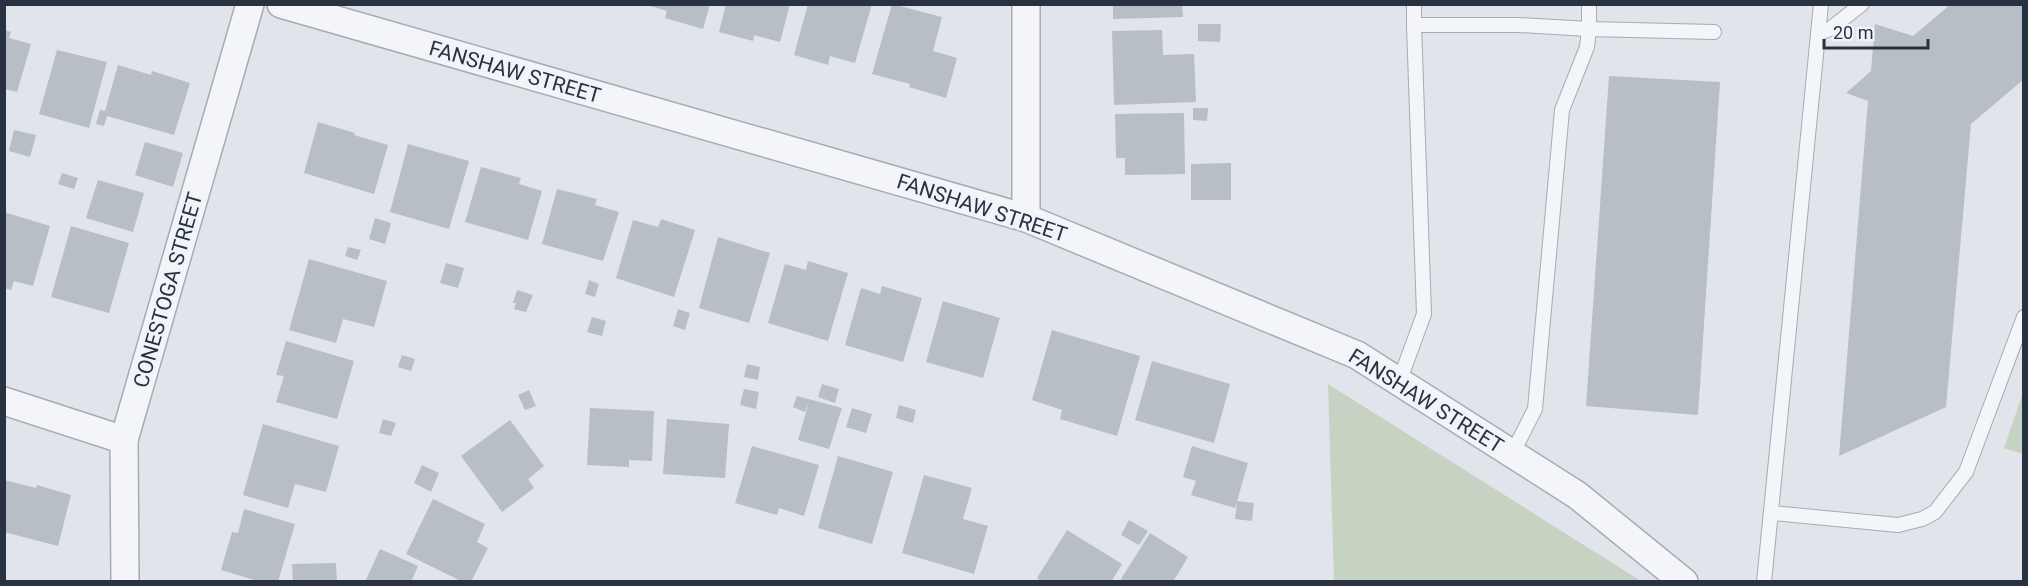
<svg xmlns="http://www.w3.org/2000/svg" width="2028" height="586" font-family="Roboto,sans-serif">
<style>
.green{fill:#c7d3c2}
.building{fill:#b8bec6}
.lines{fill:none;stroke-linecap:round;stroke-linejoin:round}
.service-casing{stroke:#a6abb4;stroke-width:16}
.minor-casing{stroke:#a6abb4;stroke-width:30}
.service{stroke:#f3f5f8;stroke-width:14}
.minor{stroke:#f3f5f8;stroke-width:27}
.labels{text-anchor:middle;stroke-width:6;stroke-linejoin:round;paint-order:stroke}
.street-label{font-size:21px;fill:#293241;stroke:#f0f3f7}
</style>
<rect width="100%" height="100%" fill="#e1e4ea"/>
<!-- green -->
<g class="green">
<polygon points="1328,384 1641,581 1334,581"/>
<polygon points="2023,393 2024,454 2023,454 2004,448"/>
</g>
<!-- building -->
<g class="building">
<polygon points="710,4 703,29 665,18 667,11 647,5"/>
<polygon points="726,4 790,4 780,42 754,35 753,41 719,32"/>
<polygon points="808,4 872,4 855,63 830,56 828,65 794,55"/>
<polygon points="892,4 942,17 933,51 957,58 946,98 909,87 910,84 872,74"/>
<polygon points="1113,4 1182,4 1183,17 1113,19"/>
<polygon points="1951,4 2024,4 2024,79 1971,124 1946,407 1839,456 1868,101 1846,93 1871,71 1875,24 1913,36"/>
<polygon points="1198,24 1221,24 1220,42 1198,41"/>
<polygon points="4,30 11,32 9,38 31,44 17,92 4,89"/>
<polygon points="1162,30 1163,55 1194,54 1196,102 1114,105 1112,31"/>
<polygon points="57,50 107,62 89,128 39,114"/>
<polygon points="118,65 151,75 152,71 190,83 174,135 107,116 104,126 96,124 100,110 105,111"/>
<polygon points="1609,76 1720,82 1698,415 1586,406"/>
<polygon points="1193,108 1208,108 1207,121 1193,120"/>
<polygon points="1184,113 1185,174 1125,175 1125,158 1116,158 1115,114"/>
<polygon points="318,122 355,133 354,135 388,145 374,194 304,173"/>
<polygon points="14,130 36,135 30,157 9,151"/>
<polygon points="145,142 183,153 173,187 135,175"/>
<polygon points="408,144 469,161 449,229 390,212"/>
<polygon points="1231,163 1231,200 1191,200 1191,164"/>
<polygon points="481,167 521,178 519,184 542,191 528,240 465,222"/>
<polygon points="62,173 78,178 74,189 58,184"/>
<polygon points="98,180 144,193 133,232 86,218"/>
<polygon points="557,189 597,199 595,205 619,212 603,261 542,244"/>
<polygon points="4,212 50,226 33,286 14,281 11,290 4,288"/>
<polygon points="375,218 391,223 385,244 369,239"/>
<polygon points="661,219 695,230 674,297 616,278 633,220 658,227"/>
<polygon points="71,226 129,243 109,313 51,297"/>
<polygon points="718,237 770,253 749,323 699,308"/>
<polygon points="348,247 361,250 357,260 345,256"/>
<polygon points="309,259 387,281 374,327 343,319 336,343 289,330"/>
<polygon points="808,261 848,273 828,341 768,323 785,264 806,270"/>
<polygon points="446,263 464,268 458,288 440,283"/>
<polygon points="589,280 599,284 595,297 585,294"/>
<polygon points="882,286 922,298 903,362 845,345 861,288 880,294"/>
<polygon points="517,290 533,295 526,312 514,309 516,303 513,303"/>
<polygon points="943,301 1000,318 983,378 926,362"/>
<polygon points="678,309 690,313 685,330 673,326"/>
<polygon points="592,317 606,321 602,336 587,332"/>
<polygon points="1052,330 1140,356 1117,436 1060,419 1062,410 1032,400"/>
<polygon points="286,341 354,361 337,419 276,402 284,376 276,375"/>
<polygon points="402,355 415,359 411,371 398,367"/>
<polygon points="1152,361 1230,384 1214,443 1135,420"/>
<polygon points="747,364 760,367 758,380 744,377"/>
<polygon points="822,384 839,389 835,403 818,397"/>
<polygon points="744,389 759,392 756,409 740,405"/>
<polygon points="529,390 536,406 525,410 518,395"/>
<polygon points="797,396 842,408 829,449 798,440 809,402 805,412 793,407"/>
<polygon points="899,405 916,410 913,423 896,418"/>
<polygon points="590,408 654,411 652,461 629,460 629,467 587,465"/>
<polygon points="852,408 872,414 866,433 846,427"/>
<polygon points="383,419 396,423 391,436 379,433"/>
<polygon points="667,419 729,424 725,478 663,474"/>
<polygon points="510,420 544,466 528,479 534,488 502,512 461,456"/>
<polygon points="263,424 339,446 326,492 295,484 288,508 243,495"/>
<polygon points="752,446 819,465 804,516 779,508 777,515 735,503"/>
<polygon points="1192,446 1248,463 1237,501 1254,503 1252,521 1235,519 1237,502 1235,508 1191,495 1196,481 1183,477"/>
<polygon points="838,456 893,472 872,544 818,528"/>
<polygon points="422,465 439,473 431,492 414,483"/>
<polygon points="924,475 972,488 963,519 988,526 974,574 902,553"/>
<polygon points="4,480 36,488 37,485 71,495 58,546 4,532"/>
<polygon points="433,499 485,524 477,542 488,548 471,582 463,582 406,554"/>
<polygon points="244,509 295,524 278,582 261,582 221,570 232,532 238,533"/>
<polygon points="1129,520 1148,531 1139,545 1121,535"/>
<polygon points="1067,530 1122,564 1111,582 1042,582 1037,578"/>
<polygon points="1150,533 1188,557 1173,582 1125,582 1121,579"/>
<polygon points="380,549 418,566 411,582 365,582"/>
<polygon points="336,563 337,582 293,582 292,564"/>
</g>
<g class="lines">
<!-- service casing -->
<g class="service-casing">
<g id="service">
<polyline points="1414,4 1414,25 1518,25 1589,29 1589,4"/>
<polyline points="1818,33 1830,29 1862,4"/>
<polyline points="1399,382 1424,314 1414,25"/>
<polyline points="1512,454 1535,409 1562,110 1587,47 1589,29 1714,32"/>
<polyline points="1772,513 1898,525 1922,519 1935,512 1966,472 2024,317"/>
<polyline points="1764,582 1821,4"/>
</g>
</g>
<!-- minor casing -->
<g class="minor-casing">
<g id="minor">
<polyline points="281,4 1026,218 1357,355 1577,495 1684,582"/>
<polyline points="1026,218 1026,4"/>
<polyline points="4,401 124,440"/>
<polyline points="125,582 124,440 250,4"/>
</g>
</g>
<!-- service -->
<use href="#service" class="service"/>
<!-- minor -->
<use href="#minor" class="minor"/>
</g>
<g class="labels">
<!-- street labels -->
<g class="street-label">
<text transform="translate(515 72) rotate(16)" y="7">FANSHAW STREET</text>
<text transform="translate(982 208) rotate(18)" y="7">FANSHAW STREET</text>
<text transform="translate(168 290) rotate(-74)" y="7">CONESTOGA STREET</text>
<text transform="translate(1426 401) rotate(32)" y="7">FANSHAW STREET</text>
</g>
</g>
<!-- border -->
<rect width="2028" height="586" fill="none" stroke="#293241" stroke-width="12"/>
<!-- scale -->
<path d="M1824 39v9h104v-9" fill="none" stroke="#293241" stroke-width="3"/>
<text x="1833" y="39" font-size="18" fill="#293241" stroke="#f0f3f7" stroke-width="4.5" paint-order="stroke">20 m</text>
</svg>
